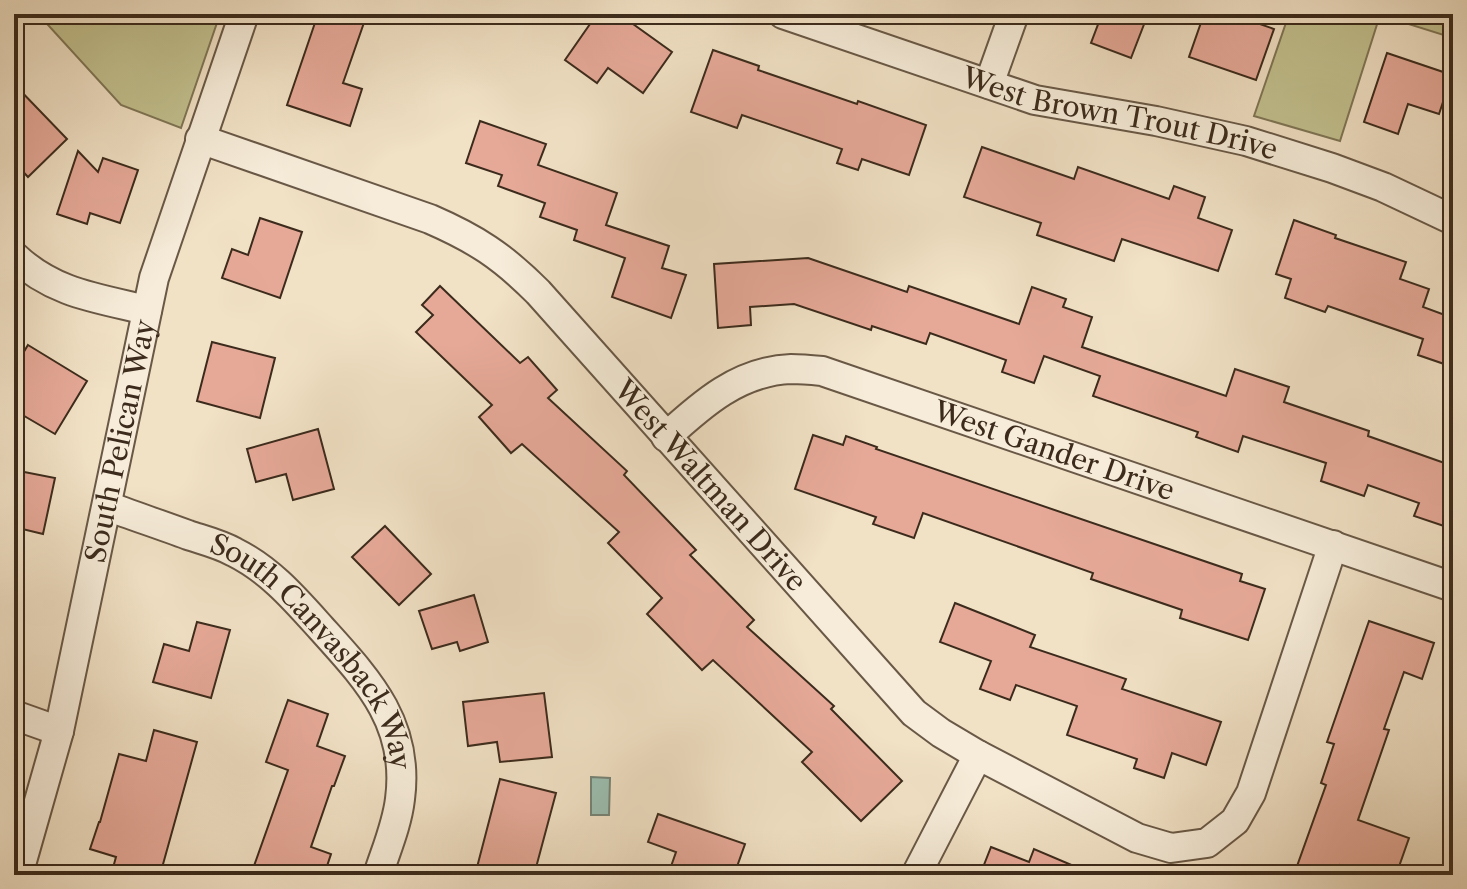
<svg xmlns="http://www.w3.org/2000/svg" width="1467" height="889" font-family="'Libre Caslon Text',serif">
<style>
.green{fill:#c2c18f;stroke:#7f7656;stroke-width:2}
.water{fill:#9bbeb0;stroke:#758375;stroke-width:2}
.building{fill:#e6a998;stroke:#3c2b1c;stroke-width:2}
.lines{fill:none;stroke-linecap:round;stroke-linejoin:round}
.minor-casing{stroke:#695846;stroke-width:32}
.minor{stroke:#f6ecd9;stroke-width:28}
.labels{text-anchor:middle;stroke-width:6;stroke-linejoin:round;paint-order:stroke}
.street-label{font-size:28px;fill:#3c2b1c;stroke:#f6ecd9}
</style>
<rect width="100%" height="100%" fill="#f1e1c5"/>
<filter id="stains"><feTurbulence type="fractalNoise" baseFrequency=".0025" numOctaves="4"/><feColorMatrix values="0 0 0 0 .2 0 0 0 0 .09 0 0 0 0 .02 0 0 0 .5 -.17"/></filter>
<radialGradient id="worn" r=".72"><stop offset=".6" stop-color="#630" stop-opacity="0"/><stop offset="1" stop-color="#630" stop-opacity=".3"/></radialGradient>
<!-- green -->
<g class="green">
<polygon points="38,14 220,14 181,128 121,105"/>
<polygon points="1289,14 1453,14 1453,38 1380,15 1340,141 1254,116"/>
</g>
<!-- water -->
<polygon class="water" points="591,777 610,778 609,815 591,815"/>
<!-- building -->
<g class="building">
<polygon points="318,14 367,14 343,83 362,89 350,126 287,105"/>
<polygon points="597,14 619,14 672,52 643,93 608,68 597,83 565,60"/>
<polygon points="1102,14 1148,14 1131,58 1091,43"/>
<polygon points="1204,14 1231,14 1274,29 1256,80 1189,57"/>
<polygon points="713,50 759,66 758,70 857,104 858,101 926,125 909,175 862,159 858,170 837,163 842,149 742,115 737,128 691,112"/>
<polygon points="1387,53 1452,75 1439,114 1408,104 1398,134 1364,122"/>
<polygon points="14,84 67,139 28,177 14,162"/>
<polygon points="480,121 546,144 538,165 617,193 606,225 669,246 662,268 686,275 671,318 612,297 625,258 574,240 577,230 540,217 545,203 498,186 502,175 466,163"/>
<polygon points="982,147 1074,179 1078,167 1169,199 1174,186 1205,197 1198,218 1232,230 1218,271 1122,239 1114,261 1037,235 1041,223 964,197"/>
<polygon points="78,151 98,172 103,158 138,170 120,223 90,213 87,224 57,214"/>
<polygon points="260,218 302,232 280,298 222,278 232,249 248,255"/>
<polygon points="1294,220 1336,235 1335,238 1406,262 1400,279 1429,289 1423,307 1453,318 1453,367 1418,355 1423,339 1328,306 1325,312 1285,298 1291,279 1276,274"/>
<polygon points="808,258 907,292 909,286 1019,324 1032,287 1066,299 1063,307 1092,317 1082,347 1226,396 1235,369 1289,387 1284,402 1369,431 1368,436 1453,466 1453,529 1414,516 1419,503 1368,485 1364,496 1321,481 1326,463 1243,436 1238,452 1196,437 1198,432 1093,396 1100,376 1044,356 1034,383 1002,372 1006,360 930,333 926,344 872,326 871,330 794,304 750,307 751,325 718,328 714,264"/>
<polygon points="440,286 520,363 528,357 557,390 548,398 627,471 624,475 696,550 690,555 754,620 747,627 834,706 831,709 902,781 861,821 802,762 812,752 713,660 702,670 647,614 662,598 608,543 619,532 522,444 511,453 479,417 492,405 416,332 433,315 422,305"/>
<polygon points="212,342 275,358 260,418 197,401"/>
<polygon points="28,345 87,381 55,434 14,410 14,368"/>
<polygon points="318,429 334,489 293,500 286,474 256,482 247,449"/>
<polygon points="813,435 843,445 846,436 877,447 876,449 1242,574 1240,581 1265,589 1248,640 1180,618 1182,610 1091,579 1093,573 923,513 914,538 873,524 876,517 795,489"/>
<polygon points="14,470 55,478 43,534 14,527"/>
<polygon points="385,526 431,574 399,605 352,557"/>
<polygon points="474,595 488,642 460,651 457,642 432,649 419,611"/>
<polygon points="955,603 1035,635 1030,647 1126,679 1122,689 1221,722 1206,765 1172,753 1164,778 1134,768 1137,759 1067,735 1077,706 1016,685 1010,700 980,689 991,661 940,642"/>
<polygon points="1369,621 1434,643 1422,679 1404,672 1384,729 1389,730 1358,820 1409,838 1396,875 1367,875 1340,865 1337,875 1312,875 1296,869 1326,785 1321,783 1334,744 1327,742"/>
<polygon points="197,622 230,630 211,698 153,682 164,644 189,651"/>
<polygon points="544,693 552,757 500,762 497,742 468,746 463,702"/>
<polygon points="288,700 328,714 317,746 345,756 334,786 332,786 311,847 331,854 324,875 280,875 254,866 288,770 266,762"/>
<polygon points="154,730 197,742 160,875 111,875 116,857 90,849 99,822 100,822 119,754 146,761"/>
<polygon points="500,779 556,793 534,875 475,875"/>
<polygon points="658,814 745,844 734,875 668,875 676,852 648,842"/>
<polygon points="991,847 1029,862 1034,849 1095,875 980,875"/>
</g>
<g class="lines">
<!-- minor casing -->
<g class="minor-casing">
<g id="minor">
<path id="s1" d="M 783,14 L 1035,100 L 1156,121 L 1246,141 L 1332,168 L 1383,187 L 1453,220"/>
<polyline points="989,84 1014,14"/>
<path id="s2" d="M 200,139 L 430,219 C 476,239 502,256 538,292 L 914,713 L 941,733 L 978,755 L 1137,838 L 1171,848 L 1207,843 L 1235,821 L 1251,793 L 1333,545"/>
<path d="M 14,256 C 53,293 96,298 147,310"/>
<path id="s3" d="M 666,437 C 702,404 739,371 791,369 C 801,369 812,370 822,371 L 1453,587"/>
<path id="s4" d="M 107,506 C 134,516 161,525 188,535 C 203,540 220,544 234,552 C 270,570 294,598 321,628 C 367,679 410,723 400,799 C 397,825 386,850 378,875"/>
<polyline points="14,715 59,731"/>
<path id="s5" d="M 18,875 L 59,731 L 154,278 L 244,14"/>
<polyline points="916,875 978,755"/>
</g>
</g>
<!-- minor -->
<use href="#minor" class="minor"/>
</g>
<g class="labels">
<!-- street labels -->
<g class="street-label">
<text dy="10" stroke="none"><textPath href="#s1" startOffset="352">West Brown Trout Drive</textPath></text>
<text dy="10" stroke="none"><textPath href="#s5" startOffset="446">South Pelican Way</textPath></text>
<text dy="10" stroke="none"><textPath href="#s3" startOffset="422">West Gander Drive</textPath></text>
<text dy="10" stroke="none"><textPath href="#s2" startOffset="634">West Waltman Drive</textPath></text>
<text dy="10" stroke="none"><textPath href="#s4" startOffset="264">South Canvasback Way</textPath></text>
</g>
</g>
<!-- margin -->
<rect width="1467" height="889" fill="none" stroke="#f1e1c5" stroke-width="48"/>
<rect x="16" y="16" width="1435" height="857" fill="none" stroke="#3c2b1c" stroke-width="4"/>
<rect x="24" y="24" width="1419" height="841" fill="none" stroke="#3c2b1c" stroke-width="2"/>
<rect width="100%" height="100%" filter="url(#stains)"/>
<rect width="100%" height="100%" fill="url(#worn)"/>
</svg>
